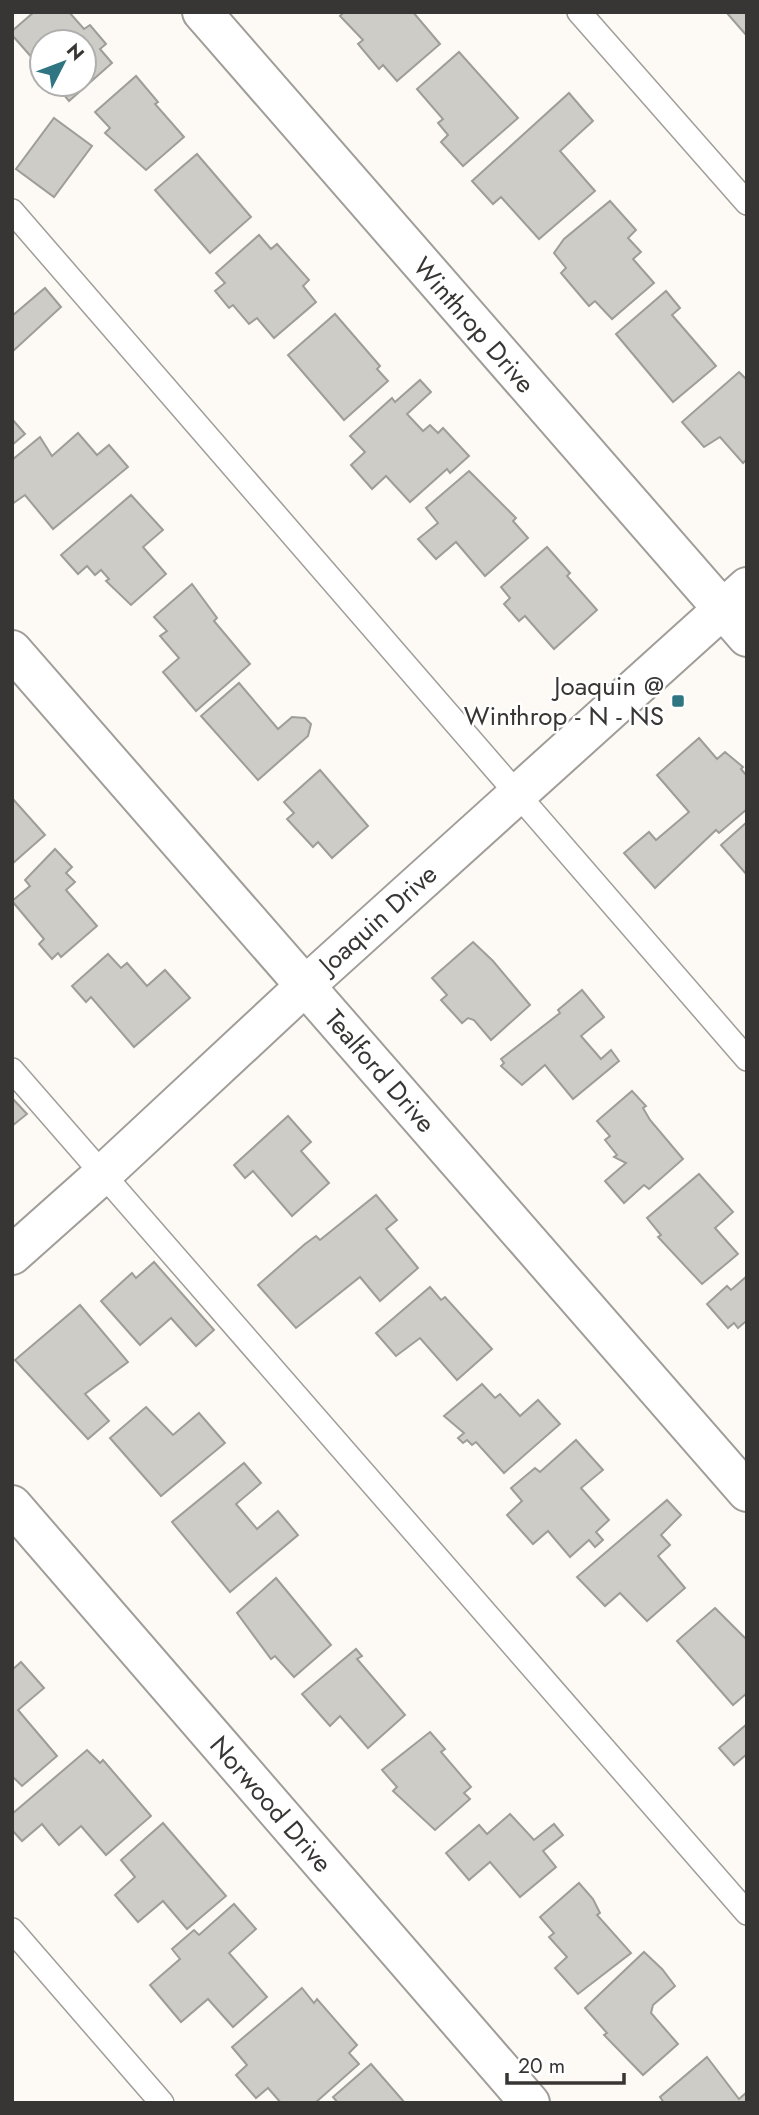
<svg xmlns="http://www.w3.org/2000/svg" width="759" height="2115" font-family="Jost,sans-serif">
<style>
.building{fill:#cdccc7;stroke:#9e9d98;stroke-width:2}
.lines{fill:none;stroke-linecap:round;stroke-linejoin:round}
.service-casing{stroke:#a19d99;stroke-width:26}
.minor-casing{stroke:#a19d99;stroke-width:42}
.tertiary-casing{stroke:#a19d99;stroke-width:42}
.service{stroke:#fff;stroke-width:23}
.minor{stroke:#fff;stroke-width:38}
.tertiary{stroke:#fff;stroke-width:38}
.poi-dot{fill:#2f7582;stroke:#fff;stroke-width:2.5}
.labels{text-anchor:middle;stroke-width:5;stroke-linejoin:round;paint-order:stroke}
.street-label{font-size:26px;fill:#383635;stroke:#fff}
.poi-label{font-size:26px;fill:#383635;stroke:#fff;text-anchor:end}
</style>
<rect width="100%" height="100%" fill="#fdf9f5"/>
<!-- building -->
<g class="building">
<polygon points="34,12 69,12 84,29 90,25 106,44 100,49 112,63 69,101 55,84 84,84 84,42 42,42 42,69 12,35 12,31"/>
<polygon points="344,12 413,12 440,44 397,81 383,65 379,69 358,44 363,40 340,16"/>
<polygon points="726,12 747,12 747,36"/>
<polygon points="459,52 518,118 463,166 441,142 448,135 438,123 443,119 417,89"/>
<polygon points="136,76 158,102 155,104 184,137 146,170 105,133 110,128 95,112"/>
<polygon points="569,93 593,121 560,151 595,191 539,239 501,197 493,204 472,181"/>
<polygon points="54,118 92,146 54,197 16,169"/>
<polygon points="197,154 251,217 210,253 155,190"/>
<polygon points="610,201 636,230 628,238 641,252 633,259 654,283 612,319 595,301 589,306 561,273 566,268 554,253 564,239"/>
<polygon points="259,235 271,249 277,244 309,280 303,286 316,302 274,338 257,318 249,324 233,305 229,308 215,291 225,283 216,273"/>
<polygon points="45,288 61,307 12,352 12,316"/>
<polygon points="666,291 680,308 672,315 716,366 673,402 616,334"/>
<polygon points="335,314 380,366 377,369 388,381 344,420 288,355"/>
<polygon points="739,372 747,380 747,459 743,463 720,437 704,447 682,422"/>
<polygon points="420,380 431,392 407,414 423,431 430,425 438,433 443,428 469,456 450,473 447,469 410,502 386,476 372,489 351,465 365,452 350,436 392,398 395,402"/>
<polygon points="12,419 25,434 12,445"/>
<polygon points="78,433 97,455 109,445 128,467 53,529 25,495 12,504 12,460 40,437 52,456"/>
<polygon points="469,471 516,518 513,521 528,538 485,576 456,542 436,559 418,539 438,523 426,508"/>
<polygon points="131,495 163,530 143,547 166,574 131,605 106,581 109,579 101,570 95,575 87,566 78,574 61,555"/>
<polygon points="547,547 570,573 567,576 597,610 554,649 525,616 519,621 504,604 510,598 501,587"/>
<polygon points="192,584 217,618 214,621 250,664 196,711 163,672 179,658 160,636 167,631 154,617"/>
<polygon points="239,683 278,729 292,717 305,718 311,724 308,736 258,780 201,716"/>
<polygon points="699,738 717,759 725,752 743,767 741,769 747,776 747,809 719,833 716,830 655,888 624,853 649,832 656,840 689,812 657,775"/>
<polygon points="320,770 368,826 332,858 318,842 313,847 287,819 294,813 284,802"/>
<polygon points="12,798 45,835 12,864"/>
<polygon points="747,822 747,875 721,845"/>
<polygon points="55,849 72,867 66,873 75,882 66,890 97,926 61,957 58,953 52,959 39,944 44,939 12,901 30,886 25,880"/>
<polygon points="473,942 493,961 530,1005 491,1040 474,1020 468,1018 462,1023 441,1000 447,995 432,978"/>
<polygon points="108,954 121,968 127,963 147,986 165,970 190,998 134,1047 91,997 86,1002 72,986"/>
<polygon points="582,990 604,1017 581,1036 601,1059 611,1050 619,1061 573,1099 545,1065 522,1085 501,1066 504,1063 501,1059 560,1013 558,1010"/>
<polygon points="632,1091 646,1106 643,1108 650,1120 683,1159 649,1189 644,1185 624,1203 605,1181 626,1163 614,1157 617,1155 605,1140 610,1136 597,1121"/>
<polygon points="12,1098 27,1114 12,1126"/>
<polygon points="288,1116 311,1142 301,1151 329,1183 292,1216 253,1171 245,1178 234,1165"/>
<polygon points="699,1174 733,1212 715,1228 738,1254 702,1284 658,1237 661,1235 647,1218"/>
<polygon points="376,1195 397,1220 386,1229 418,1268 380,1301 360,1277 296,1328 258,1285 305,1244 316,1236 320,1240"/>
<polygon points="154,1262 214,1330 196,1346 171,1318 140,1345 101,1301 132,1273 136,1278"/>
<polygon points="747,1276 747,1324 745,1322 738,1328 734,1323 728,1328 707,1304 727,1286 731,1290"/>
<polygon points="430,1287 441,1300 445,1297 492,1349 457,1380 420,1338 396,1356 376,1333"/>
<polygon points="80,1305 128,1362 85,1394 109,1421 88,1439 15,1360"/>
<polygon points="482,1384 495,1398 500,1394 520,1416 538,1400 560,1424 504,1473 476,1442 472,1445 467,1440 463,1443 458,1438 464,1433 444,1416"/>
<polygon points="146,1407 173,1435 199,1413 225,1443 161,1496 110,1438"/>
<polygon points="576,1440 603,1470 581,1488 609,1520 596,1532 603,1540 595,1547 589,1540 570,1557 548,1531 533,1544 507,1515 522,1501 511,1488 535,1468 540,1472"/>
<polygon points="244,1463 261,1483 236,1504 257,1529 278,1511 298,1535 230,1592 172,1522"/>
<polygon points="667,1500 681,1515 661,1535 670,1545 658,1556 685,1588 647,1621 620,1593 605,1606 577,1577"/>
<polygon points="276,1578 331,1645 294,1677 275,1656 271,1659 237,1613"/>
<polygon points="715,1608 747,1640 747,1693 733,1705 677,1641"/>
<polygon points="356,1649 362,1656 357,1659 405,1715 368,1748 340,1716 330,1726 302,1694"/>
<polygon points="21,1662 44,1688 18,1710 57,1756 22,1786 12,1776 12,1670"/>
<polygon points="747,1724 747,1754 734,1765 719,1748"/>
<polygon points="430,1732 445,1749 441,1752 471,1787 464,1793 470,1799 435,1830 393,1791 397,1787 382,1770"/>
<polygon points="87,1750 100,1763 103,1760 151,1816 106,1855 81,1826 59,1845 42,1824 22,1841 12,1830 12,1814"/>
<polygon points="510,1814 534,1840 554,1824 563,1835 543,1851 556,1867 520,1897 490,1862 469,1880 446,1853 479,1825 487,1834"/>
<polygon points="163,1823 226,1896 187,1929 163,1901 138,1922 115,1895 135,1877 121,1860"/>
<polygon points="579,1883 593,1899 600,1913 597,1915 631,1953 578,1994 555,1968 567,1957 549,1937 554,1933 540,1917"/>
<polygon points="234,1904 256,1929 229,1953 267,1997 233,2027 208,1999 181,2022 150,1985 180,1959 172,1949 194,1930 199,1935"/>
<polygon points="644,1952 662,1969 675,1986 653,2005 651,2013 678,2044 643,2075 604,2035 607,2033 585,2008"/>
<polygon points="302,1988 314,2003 317,1999 357,2045 349,2053 359,2064 315,2103 281,2103 268,2088 256,2098 236,2075 247,2065 232,2047"/>
<polygon points="707,2057 739,2099 747,2092 747,2103 664,2103 660,2097"/>
<polygon points="371,2064 405,2103 338,2103 333,2097"/>
</g>
<g class="lines">
<!-- service casing -->
<g class="service-casing">
<g id="service">
<polyline points="579,12 747,203"/>
<polyline points="12,211 747,1059"/>
<polyline points="12,1070 747,1913"/>
<polyline points="12,1930 162,2103"/>
</g>
</g>
<!-- minor casing -->
<g class="minor-casing">
<g id="minor">
<polyline points="202,12 747,637"/>
<polyline points="12,650 747,1492"/>
<polyline points="12,1505 530,2103"/>
</g>
</g>
<!-- tertiary casing -->
<g class="tertiary-casing">
<polyline id="tertiary" points="12,1255 103,1174 305,986 747,587"/>
</g>
<!-- service -->
<use href="#service" class="service"/>
<!-- minor -->
<use href="#minor" class="minor"/>
<!-- tertiary -->
<use href="#tertiary" class="tertiary"/>
</g>
<!-- markers -->
<rect class="poi-dot" x="671" y="694" width="14" height="14" rx="3.5"/>
<g class="labels">
<!-- street labels -->
<g class="street-label">
<text transform="translate(474 325) rotate(49)" y="9">Winthrop Drive</text>
<text transform="translate(378 919) rotate(-42)" y="9">Joaquin Drive</text>
<text transform="translate(380 1071) rotate(49)" y="9">Tealford Drive</text>
<text transform="translate(271 1804) rotate(49)" y="9">Norwood Drive</text>
</g>
<!-- poi labels -->
<g class="poi-label">
<text x="664" y="695">Joaquin @<tspan x="664" dy="30">Winthrop - N - NS</tspan></text>
</g>
</g>
<!-- border -->
<rect width="759" height="2115" fill="none" stroke="#383635" stroke-width="28"/>
<!-- north arrow -->
<g transform="translate(63 63) rotate(48)"><circle r="33" fill="#ffffff" stroke="#afafae" stroke-width="2"/>
<path d="M0-5L12 26L0 18L-12 26Z" fill="#2f7582"/>
<text y="-10" font-size="19" font-weight="bold" text-anchor="middle" fill="#383635">N</text>
</g>
<!-- scale -->
<path d="M507 2073v10h117v-10" fill="none" stroke="#383635" stroke-width="3.5"/>
<text x="518" y="2073" font-size="21" fill="#383635" stroke="#ffffff" stroke-width="5" paint-order="stroke">20 m</text>
</svg>
